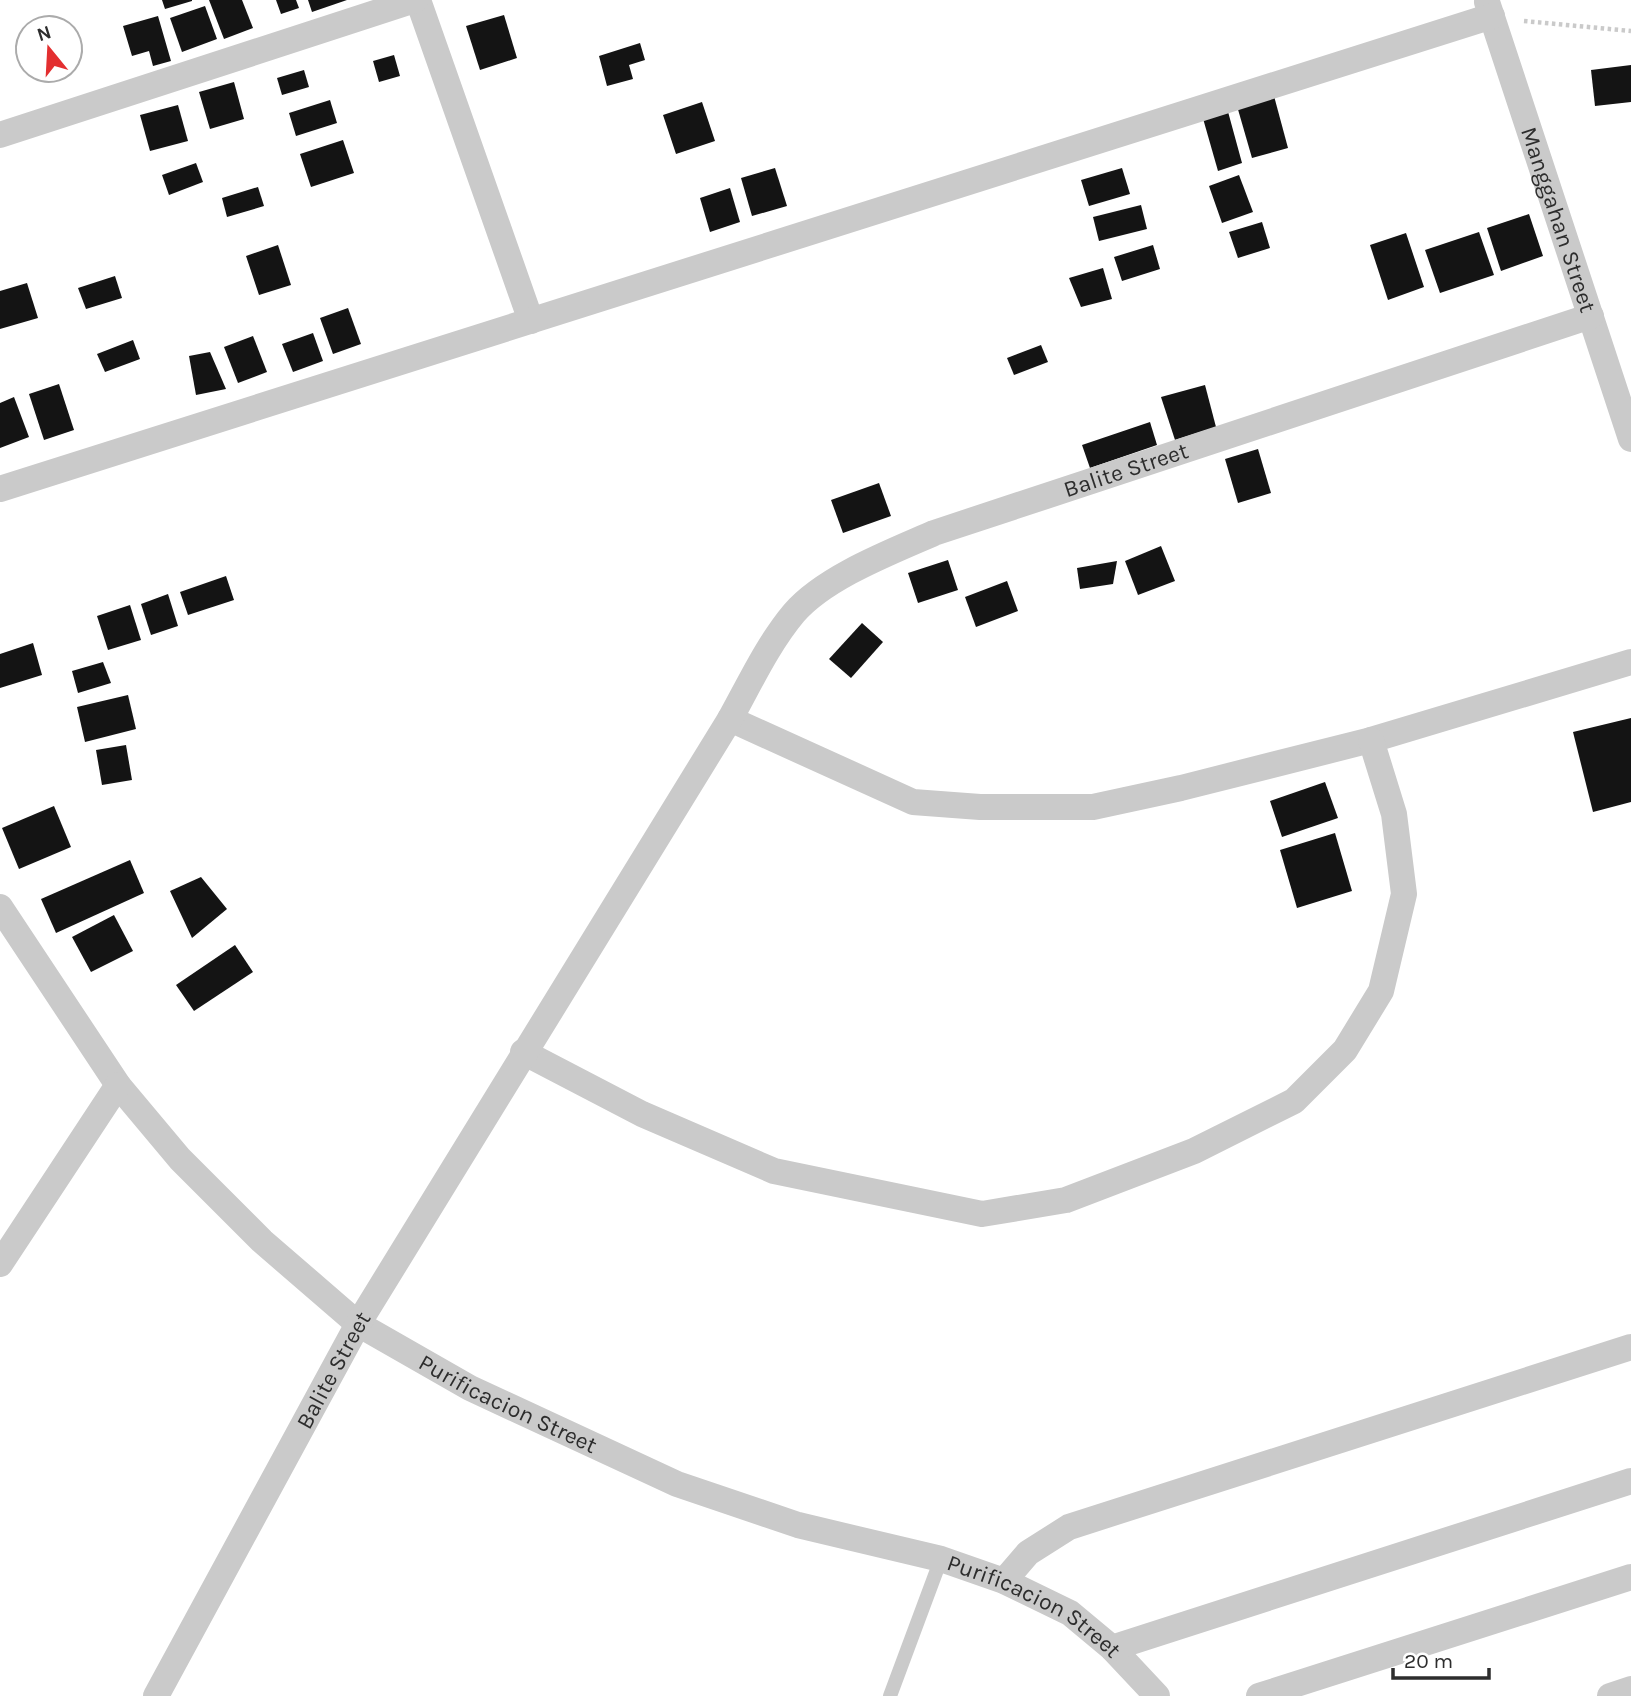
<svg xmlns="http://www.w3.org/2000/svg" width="1631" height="1696" font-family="Karla,sans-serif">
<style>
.building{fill:#141414}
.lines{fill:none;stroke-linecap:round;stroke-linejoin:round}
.path{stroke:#cacaca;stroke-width:4.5;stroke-dasharray:3.5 3.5;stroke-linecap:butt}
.lane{stroke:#cacaca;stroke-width:14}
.street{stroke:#cacaca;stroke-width:26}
.labels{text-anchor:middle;stroke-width:7;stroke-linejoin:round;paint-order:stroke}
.street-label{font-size:23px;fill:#2d2d2d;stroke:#fff}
</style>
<rect width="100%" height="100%" fill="#fff"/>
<!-- building -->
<g class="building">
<polygon points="162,0 192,0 192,1 165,9"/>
<polygon points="209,0 242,0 253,28 224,39"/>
<polygon points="276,0 296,0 299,8 281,14"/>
<polygon points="308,0 347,0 312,12"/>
<polygon points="205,6 217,39 182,52 170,18"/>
<polygon points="504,15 517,58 480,70 466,26"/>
<polygon points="158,16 171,61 153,66 149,51 132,56 123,26"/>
<polygon points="640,43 645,60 629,65 633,79 607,86 599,56"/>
<polygon points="394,55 400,76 379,82 373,61"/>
<polygon points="1631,65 1631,102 1595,106 1591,70"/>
<polygon points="304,70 309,87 282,95 277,78"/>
<polygon points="234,82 244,119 210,129 199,92"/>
<polygon points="1274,96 1288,148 1252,158 1237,106"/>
<polygon points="330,100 337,123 296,136 289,113"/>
<polygon points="702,102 715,141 676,154 663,115"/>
<polygon points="178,105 188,141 150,151 140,115"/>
<polygon points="1227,108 1242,163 1218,171 1202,115"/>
<polygon points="343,140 354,173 311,187 300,154"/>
<polygon points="196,163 203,182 169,195 162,175"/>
<polygon points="775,168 787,206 752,216 741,178"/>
<polygon points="1122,168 1130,194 1089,206 1081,180"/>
<polygon points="1239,175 1253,212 1222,223 1209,186"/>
<polygon points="258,187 264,206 227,217 222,198"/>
<polygon points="730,188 740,222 710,232 700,198"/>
<polygon points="1141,205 1147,229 1099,241 1093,217"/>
<polygon points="1529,214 1543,256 1501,271 1487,228"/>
<polygon points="1262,222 1270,248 1238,258 1229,232"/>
<polygon points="1479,232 1494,275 1440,293 1425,250"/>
<polygon points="1406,233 1424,287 1388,300 1370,245"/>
<polygon points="278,245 291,285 259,295 246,256"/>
<polygon points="1153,245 1160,269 1122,281 1114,257"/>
<polygon points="1103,268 1112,299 1081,307 1069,278"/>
<polygon points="115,276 122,298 86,309 78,288"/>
<polygon points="27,283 38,318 0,329 0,291"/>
<polygon points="348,308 361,344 333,354 320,318"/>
<polygon points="313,333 323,361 293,372 282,344"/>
<polygon points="253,336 267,372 238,383 224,347"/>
<polygon points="133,340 140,359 105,372 97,354"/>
<polygon points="1041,345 1048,362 1014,375 1007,358"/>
<polygon points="210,352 226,389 196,395 189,356"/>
<polygon points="59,384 74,430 44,440 29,394"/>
<polygon points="1205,385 1216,427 1175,440 1161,397"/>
<polygon points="14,397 29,437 0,448 0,403"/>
<polygon points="1150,422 1157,445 1090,468 1082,445"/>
<polygon points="1258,449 1271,493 1238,503 1225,459"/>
<polygon points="879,483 891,516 843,533 831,500"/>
<polygon points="1161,546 1175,581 1138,595 1125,561"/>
<polygon points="948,560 958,590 918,603 908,573"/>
<polygon points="1117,561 1113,584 1080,589 1077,568"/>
<polygon points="226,576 234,600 188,615 180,592"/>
<polygon points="1007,581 1018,611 976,627 965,597"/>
<polygon points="168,594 178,626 151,635 141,604"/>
<polygon points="130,605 141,640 108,650 97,616"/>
<polygon points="862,623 883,642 851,678 829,659"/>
<polygon points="33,643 42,675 0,688 0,654"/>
<polygon points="103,662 111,683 78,693 72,671"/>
<polygon points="128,695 136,729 85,742 77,707"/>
<polygon points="1631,718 1631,802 1593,812 1573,732"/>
<polygon points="126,745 132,780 102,785 96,750"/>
<polygon points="1325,782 1338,818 1282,837 1270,801"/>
<polygon points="54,806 71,847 19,869 2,828"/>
<polygon points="1335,833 1352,891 1297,908 1280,850"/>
<polygon points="130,860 144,893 56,933 41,899"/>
<polygon points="201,877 227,909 192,938 170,891"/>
<polygon points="114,915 133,951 91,972 72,937"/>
<polygon points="235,945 253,972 194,1011 176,985"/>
</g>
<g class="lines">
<!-- path -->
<polyline class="path" points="1524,21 1631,31"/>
<!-- lane -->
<polyline class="lane" points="890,1696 941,1559"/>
<!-- street -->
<g class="street">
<polyline points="418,0 531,321"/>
<path id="s1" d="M 1487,2 L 1631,439"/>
<polyline points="0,135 415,0"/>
<polyline points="0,489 1492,16"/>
<polyline points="730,719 913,802 980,807 1093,807 1181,788 1371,740 1631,662"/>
<path id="s2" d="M 0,907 L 118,1085 L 180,1159 L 262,1241 L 358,1324 L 470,1388 L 677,1484 L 798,1525 L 941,1559 L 1004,1581 L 1070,1613 L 1112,1648 L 1157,1696"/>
<polyline points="523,1052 642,1114 774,1171 982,1214 1066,1200 1194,1151 1294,1101 1345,1050 1381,991 1404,894 1394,814 1371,740"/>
<polyline points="0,1264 118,1085"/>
<polyline points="1004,1581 1028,1553 1069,1527 1631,1347"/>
<polyline points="1112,1648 1631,1481"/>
<path id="s3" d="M 156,1696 L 358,1324 L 730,719 C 750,683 768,644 794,613 C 825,577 891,552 934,533 L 1591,316"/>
<polyline points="1259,1696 1631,1577"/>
<polyline points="1610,1696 1631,1689"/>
</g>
</g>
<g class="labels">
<!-- street labels -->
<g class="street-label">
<text dy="8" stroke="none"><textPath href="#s1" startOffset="229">Manggahan Street</textPath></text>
<text dy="8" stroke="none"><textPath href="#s3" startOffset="1622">Balite Street</textPath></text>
<text dy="8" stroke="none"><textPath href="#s3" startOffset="371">Balite Street</textPath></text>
<text dy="8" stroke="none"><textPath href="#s2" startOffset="723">Purificacion Street</textPath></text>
<text dy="8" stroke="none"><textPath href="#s2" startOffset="1290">Purificacion Street</textPath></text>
</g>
</g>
<!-- north arrow -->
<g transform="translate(49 49) rotate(342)"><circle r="33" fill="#ffffff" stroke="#ababab" stroke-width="2"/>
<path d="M0-5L12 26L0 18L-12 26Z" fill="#e32f30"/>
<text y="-10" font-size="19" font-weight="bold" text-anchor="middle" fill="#2d2d2d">N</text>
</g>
<!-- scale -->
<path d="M1393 1668v10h96v-10" fill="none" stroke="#2d2d2d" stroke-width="3.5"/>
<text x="1404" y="1668" font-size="21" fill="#2d2d2d" stroke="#ffffff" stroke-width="5" paint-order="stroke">20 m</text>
</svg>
